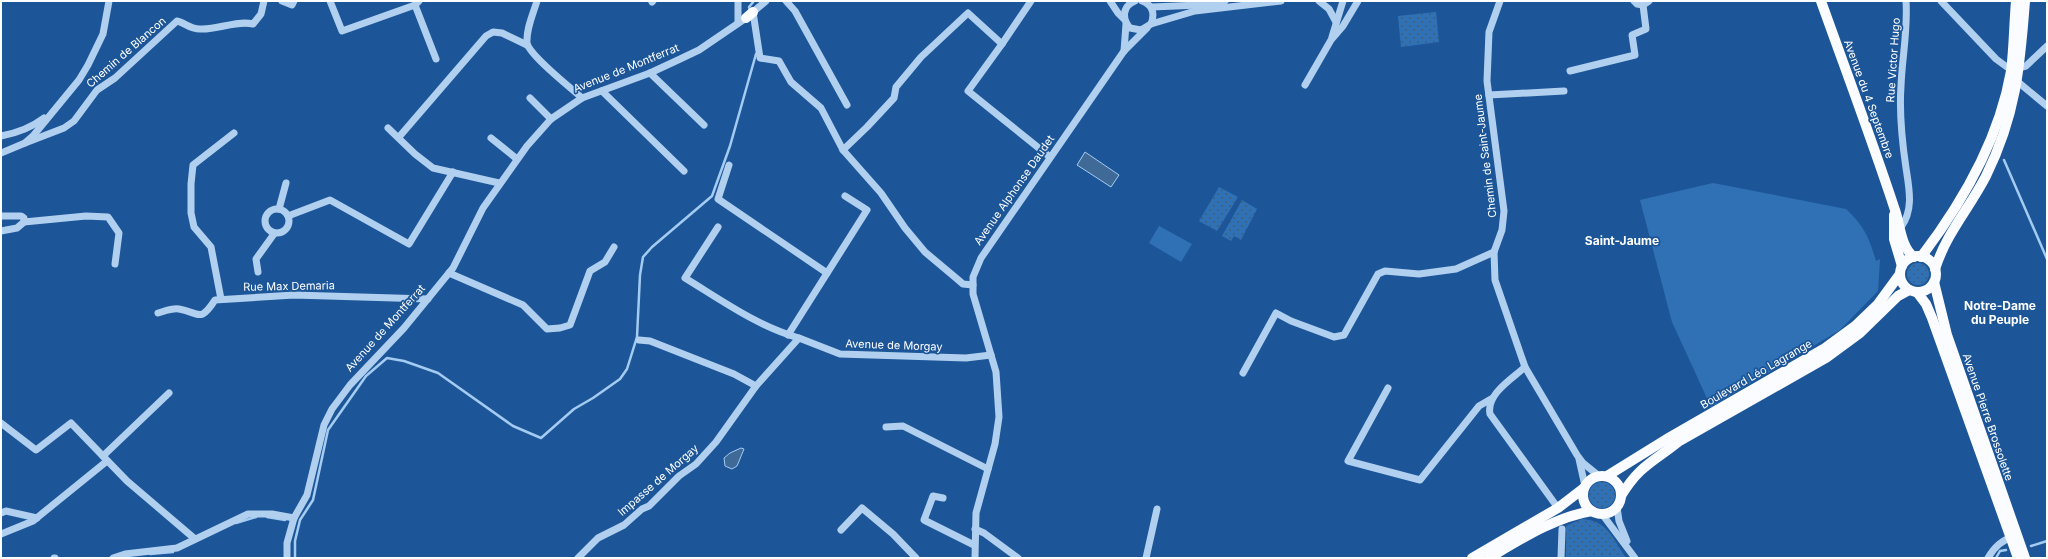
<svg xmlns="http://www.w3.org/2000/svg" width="2048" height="559" font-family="Inter,sans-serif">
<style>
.grass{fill:url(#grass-dots)}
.pitch{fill:#3071b5}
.water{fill:#3f6997;stroke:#a4cbf2}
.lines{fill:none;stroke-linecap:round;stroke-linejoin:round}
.stream{stroke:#a4cbf2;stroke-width:2.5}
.minor{stroke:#b1d0f0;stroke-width:7}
.major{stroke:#fafcff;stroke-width:10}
.labels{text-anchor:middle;stroke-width:3.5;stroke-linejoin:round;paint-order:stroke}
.street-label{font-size:11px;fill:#fff;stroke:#1c5698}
.neighbourhood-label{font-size:12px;font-weight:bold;fill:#fff;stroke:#1c5698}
</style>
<defs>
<pattern id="grass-dots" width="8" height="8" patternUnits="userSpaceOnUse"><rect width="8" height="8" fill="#3071b5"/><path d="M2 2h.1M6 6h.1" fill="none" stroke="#3f5d7b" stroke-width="1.8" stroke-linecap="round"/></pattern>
</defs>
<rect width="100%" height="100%" fill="#1c5698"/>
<!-- grass -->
<g class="grass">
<polygon points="1436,12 1439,42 1401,47 1398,16"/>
<polygon points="1219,187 1238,197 1217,231 1199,221"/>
<polygon points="1242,200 1257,209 1241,240 1234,236 1231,241 1222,236"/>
<circle cx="1918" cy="274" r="11"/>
<circle cx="1602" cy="495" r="13"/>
<path d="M 1582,519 C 1607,520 1613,539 1626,558 L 1566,558 L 1566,526 Z"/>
</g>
<!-- pitch -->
<g class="pitch">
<path d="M 1713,183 L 1846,209 C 1864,226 1869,237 1876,261 L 1880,259 L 1878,291 L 1840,330 L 1711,407 L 1672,322 L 1640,200 Z"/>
<polygon points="1159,226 1192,244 1181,262 1149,243"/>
</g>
<!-- water -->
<g class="water">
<polygon points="1085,152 1119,175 1111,187 1077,165"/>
<polygon points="741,448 744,449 737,466 732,469 725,466 724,458 730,453"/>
</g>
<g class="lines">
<!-- stream -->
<g class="stream">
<polyline points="750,11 749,7 754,1"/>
<polyline points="2004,160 2047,259"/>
<polyline points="267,517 285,520"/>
<polyline points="236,523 256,517"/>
<polyline points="2031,546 2047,541"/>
<polyline points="150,554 173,552"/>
<polyline points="295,558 295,541 300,520 313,500 328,430 366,376 387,358 404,361 438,373 513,426 541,438 574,409 593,398 620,379 627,369 637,337 640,275 643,257 652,247 712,196 730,146 756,54"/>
<polyline points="1996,558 2000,551 2006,550"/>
</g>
<!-- minor -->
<g class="minor">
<polyline points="282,1 292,5 294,1"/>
<polyline points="330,1 342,31 415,5"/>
<polyline points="419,1 415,5 436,59"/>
<path d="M 537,1 C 533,14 526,29 527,43 C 529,55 571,88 582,98"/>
<polyline points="738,1 738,23"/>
<polyline points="766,1 753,12 760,58 779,61 791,82 821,108 843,150 881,193 905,228 925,252 956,278 963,284 973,285"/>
<polyline points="786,1 795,11 847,105"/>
<polyline points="1031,1 1002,44 968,91 1050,157"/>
<polyline points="1110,1 1118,13 1124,19"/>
<path d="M 1135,1 C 1122,6 1122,19 1130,28 L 1141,30 L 1151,24 C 1155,14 1153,5 1142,1"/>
<polyline points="1319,1 1329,9 1336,22"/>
<polyline points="1500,1 1489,32 1487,81 1504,211 1502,230 1494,252 1495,280 1525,367 1577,455 1583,463 1599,476"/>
<polyline points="1634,1 1637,4 1643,5 1649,1"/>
<polyline points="1941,1 1996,59 2011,70 2026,66 2047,46"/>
<polyline points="652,2 653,1"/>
<polyline points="1152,7 1199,5 1225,1"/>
<polyline points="1151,24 1195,11 1281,1"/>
<polyline points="1332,37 1343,1"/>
<polyline points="1124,51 1126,24"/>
<polyline points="1570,71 1635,55 1632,35 1646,29 1643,5"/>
<polyline points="650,73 704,125"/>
<polyline points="2018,82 2047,106"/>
<polyline points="1305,85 1331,40 1343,26 1358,1"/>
<polyline points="602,91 684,171"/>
<polyline points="1489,95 1564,91"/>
<polyline points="530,98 551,119"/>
<polyline points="388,128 415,154 433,168 499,183"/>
<path d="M 1,136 C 17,133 31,128 44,118"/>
<polyline points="399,137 486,36 493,32 502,33 527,45"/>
<polyline points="491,138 517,159"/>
<path d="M 25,143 L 64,128 L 74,121 L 97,90 L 115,78 L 177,21 C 184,22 189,29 200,29 C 218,30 236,20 253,24 L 261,14 L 264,1"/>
<polyline points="843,150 867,127 894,98 896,87 921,57 968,13 1002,44"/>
<polyline points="1,153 25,143 33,136 79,80 88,65 103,34 109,1"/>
<polyline points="729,165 718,199 827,273"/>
<circle cx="277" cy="221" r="12"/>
<polyline points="279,209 286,183"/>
<polyline points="1,216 21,216 24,218 24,222 17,228 1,231"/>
<polyline points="288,216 330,200 409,244 453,172"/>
<polyline points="24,222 86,216 108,217 119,233 115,264"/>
<path d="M 718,227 L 685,278 C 721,300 757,326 799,338"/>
<path d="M 1897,227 L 1901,227 C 1914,210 1909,188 1906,168 C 1902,141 1899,114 1901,86 C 1902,58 1908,30 1906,1"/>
<polyline points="258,272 256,259 274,234"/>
<polyline points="449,273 523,305 547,329 560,328 570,325 590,271 605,262 614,247"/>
<polyline points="221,299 211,247 194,227 191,213 191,184 193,165 234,133"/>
<path d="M 158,313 C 165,311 172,308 179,309 C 200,313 200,323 215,300 L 294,295 L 428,299"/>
<polyline points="788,335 867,210 845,196"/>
<polyline points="639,340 650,341 734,374 756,386 799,338 840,354 966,358 991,355"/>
<path d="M 1525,367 C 1512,379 1486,394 1490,414 L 1558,508"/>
<polyline points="1243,373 1276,313 1291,321 1334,337 1344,335 1378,274 1385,271 1419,274 1456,269 1494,252"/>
<polyline points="1388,388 1348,461 1420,480 1479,406 1491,399"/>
<polyline points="1,423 36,450 71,423 127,481 195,539"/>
<polyline points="886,427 903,426 988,469"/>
<polyline points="103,456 169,393"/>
<polyline points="1579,459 1585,486"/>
<polyline points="943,498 933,496 924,520 974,545"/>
<polyline points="1617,507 1619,521 1627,541"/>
<polyline points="1,513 6,511 37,518"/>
<polyline points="1602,514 1635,558"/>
<polyline points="975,529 984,533 1018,558"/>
<polyline points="841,530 862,508 893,534 916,558"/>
<polyline points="1,534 33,521 107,461"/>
<polyline points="54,558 55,558"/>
<polyline points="113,558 125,554 177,548 248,514 272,514 294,518"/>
<polyline points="287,558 287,543 294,518 307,495 324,425 332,409 350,385 404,328 453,268 483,208 527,146 551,119 582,98 650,73 678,60 699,50 746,18"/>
<polyline points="578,558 598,538 624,525 642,509 649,506 679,476 696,464 716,442 756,386"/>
<polyline points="975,558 976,513 995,444 999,417 996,372 973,294 973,277 981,258 1124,51 1147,28"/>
<polyline points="1146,558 1157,509"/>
<polyline points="1561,558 1562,529"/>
<path d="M 1988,558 C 1994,547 2002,540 2014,536"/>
</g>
<!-- major -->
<g class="major">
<path d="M 1821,1 C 1846,71 1872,140 1895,210 C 1900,224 1901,248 1914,257"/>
<polyline points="746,18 753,12"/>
<polyline points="1894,215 1894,239 1902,266"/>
<circle cx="1918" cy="274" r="18"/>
<path d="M 1921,257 C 1963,202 1999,140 2011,71 C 2014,48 2014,24 2016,1"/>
<path d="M 1935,269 C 1947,232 1969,209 1986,176 C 2016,115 2020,67 2025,1"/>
<polyline points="1934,282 1947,335 2025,558"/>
<polyline points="1917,292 1926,304 1932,318 2018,558"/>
<circle cx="1602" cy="495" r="19"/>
<polyline points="1607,476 1670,437 1825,348 1855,326 1878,304 1900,274"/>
<path d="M 1621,496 C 1639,466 1653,462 1678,442 L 1826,358 L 1860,333 L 1898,296 L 1909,290"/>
<polyline points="1472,558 1558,508 1584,488"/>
<path d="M 1489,558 C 1521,539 1555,517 1592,511"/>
</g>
</g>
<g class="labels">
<!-- street labels -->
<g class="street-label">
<text transform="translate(126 52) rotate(-41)" y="4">Chemin de Blancon</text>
<text transform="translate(1893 60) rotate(-86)" y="4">Rue Victor Hugo</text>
<text transform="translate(626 68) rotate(-22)" y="4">Avenue de Montferrat</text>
<text transform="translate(1869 99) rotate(70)" y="4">Avenue du 4 Septembre</text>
<text transform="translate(1485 156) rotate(-97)" y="4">Chemin de Saint-Jaume</text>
<text transform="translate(1014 190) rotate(-55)" y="4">Avenue Alphonse Daudet</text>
<text transform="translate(289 286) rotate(-1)" y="4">Rue Max Demaria</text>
<text transform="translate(385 328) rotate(-48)" y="4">Avenue de Montferrat</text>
<text transform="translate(894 345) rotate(2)" y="4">Avenue de Morgay</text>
<text transform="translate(1756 374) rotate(-30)" y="4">Boulevard Léo Lagrange</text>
<text transform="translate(1988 417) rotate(71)" y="4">Avenue Pierre Brossolette</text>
<text transform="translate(658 480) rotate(-41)" y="4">Impasse de Morgay</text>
</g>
<!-- neighbourhood labels -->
<g class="neighbourhood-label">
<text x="1622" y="245">Saint-Jaume</text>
<text x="2000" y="310">Notre-Dame<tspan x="2000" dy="14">du Peuple</tspan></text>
</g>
</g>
<!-- border -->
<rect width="2048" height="559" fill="none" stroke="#ffffff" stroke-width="4"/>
</svg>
